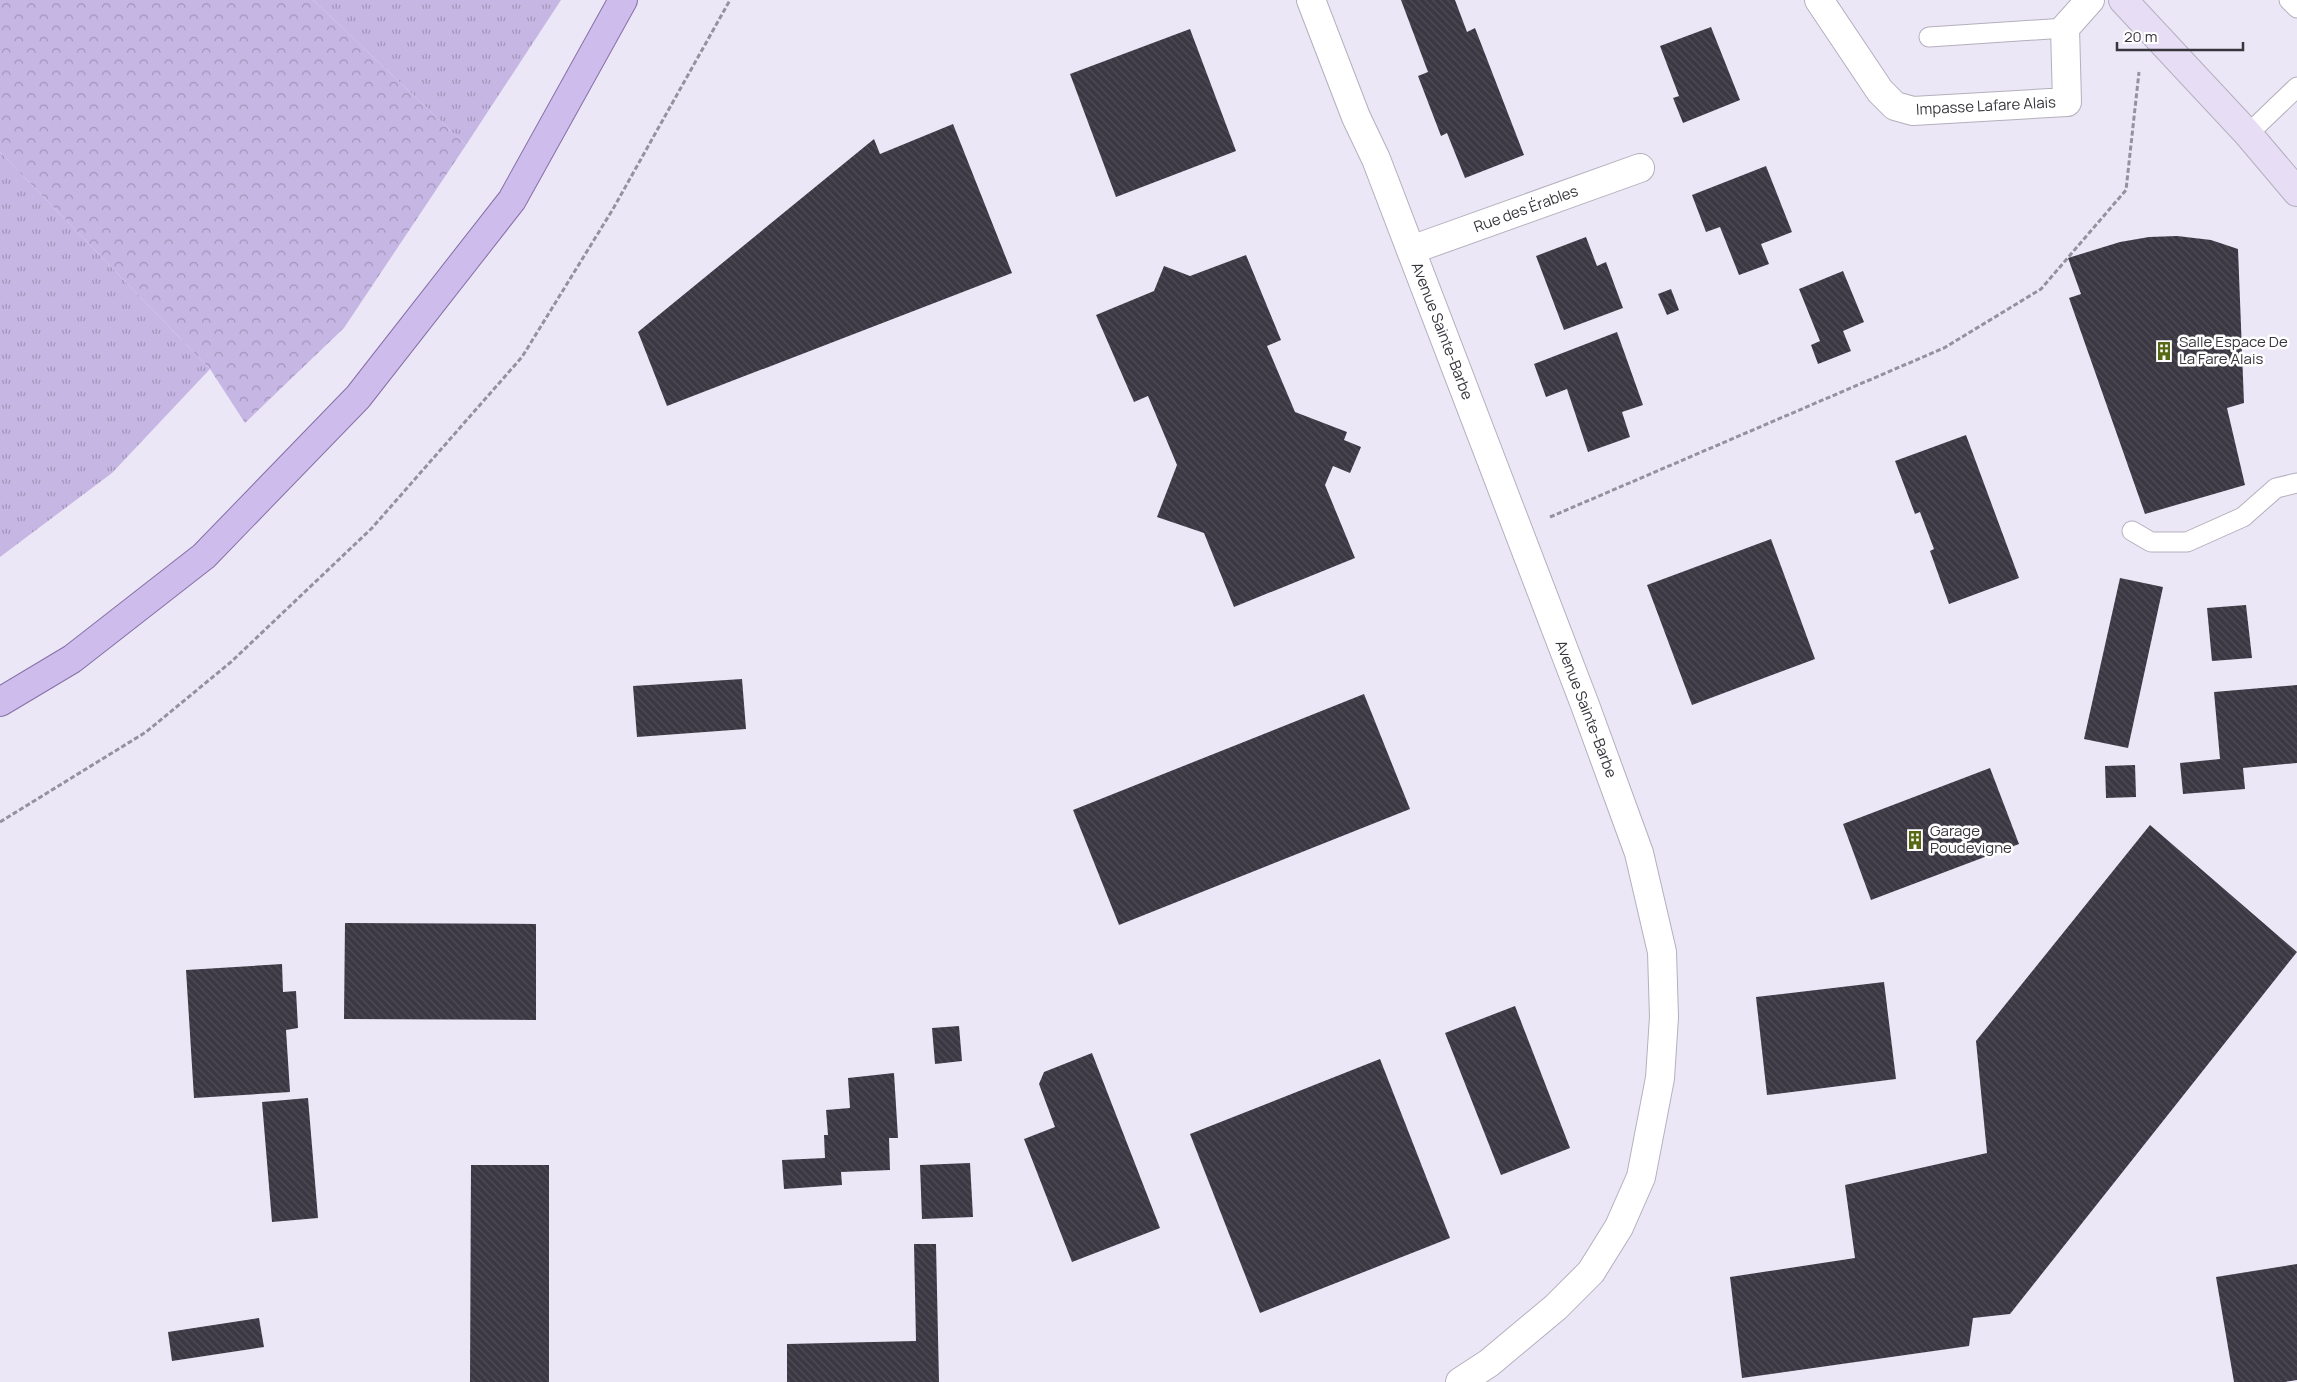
<svg xmlns="http://www.w3.org/2000/svg" width="2297" height="1382" font-family="Manrope,sans-serif">
<style>
.grass{fill:url(#grass-tufts)}
.forest{fill:url(#forest-crowns)}
.building{fill:url(#building-back-hatch)}
.lines{fill:none;stroke-linecap:round;stroke-linejoin:round}
.service-casing{stroke:#b4afbd;stroke-width:21}
.minor-casing{stroke:#b4afbd;stroke-width:30}
.secondary-casing{stroke:#b4afbd;stroke-width:30}
.primary-casing{stroke:#8570a6;stroke-width:30}
.path{stroke:#95929d;stroke-width:3;stroke-dasharray:5 2.5;stroke-linecap:butt}
.service{stroke:#fff;stroke-width:19}
.minor{stroke:#fff;stroke-width:28}
.secondary{stroke:#e7ddf5;stroke-width:28}
.primary{stroke:#cebcec;stroke-width:28}
.labels{text-anchor:middle;stroke-width:5;stroke-linejoin:round;paint-order:stroke}
.street-label{font-size:15px;fill:#38363c;stroke:#fff}
.poi-label{font-size:15px;fill:#38363c;stroke:#fff;text-anchor:start}
</style>
<defs>
<pattern id="grass-tufts" width="24" height="20" patternUnits="userSpaceOnUse" patternTransform="scale(1.25)"><rect width="24" height="20" fill="#c6b6e4"/><path d="M3 7l-1-3M5 7V3M7 7l1-3M15 17l-1-3M17 17v-4M19 17l1-3" fill="none" stroke="#a295ba"/></pattern>
<pattern id="forest-crowns" width="20" height="18" patternUnits="userSpaceOnUse" patternTransform="scale(1.25)"><rect width="20" height="18" fill="#c6b6e4"/><path d="M2 6a3 3 0 1 1 6 0M12 15a3 3 0 1 1 6 0" fill="none" stroke="#a295ba"/></pattern>
<pattern id="building-back-hatch" width="6" height="6" patternUnits="userSpaceOnUse" patternTransform="scale(1.25)"><rect width="6" height="6" fill="#3c3843"/><path d="M-1 5l2 2M0 0l6 6M5-1l2 2" fill="none" stroke="#504d56"/></pattern>
</defs>
<rect width="100%" height="100%" fill="#ece7f6"/>
<!-- grass -->
<g class="grass">
<polygon points="313,0 561,0 466,145"/>
<polygon points="0,152 210,369 112,473 0,557"/>
</g>
<!-- forest -->
<polygon class="forest" points="0,0 313,0 466,145 344,328 245,423 210,369 0,152"/>
<!-- building -->
<g class="building">
<polygon points="1401,0 1455,0 1467,32 1475,28 1524,155 1465,178 1447,133 1441,136 1418,76 1428,72"/>
<polygon points="1711,27 1740,100 1683,123 1673,98 1679,96 1660,46"/>
<polygon points="1190,29 1236,151 1116,197 1070,74"/>
<polygon points="953,124 1012,273 667,406 638,332 874,139 880,154"/>
<polygon points="1766,166 1792,232 1761,244 1769,264 1739,275 1720,227 1706,232 1692,195"/>
<polygon points="2177,236 2211,240 2238,249 2244,403 2227,408 2245,485 2145,514 2069,298 2081,294 2068,258 2120,242 2149,237"/>
<polygon points="1586,237 1597,266 1606,262 1623,308 1564,330 1536,256"/>
<polygon points="1246,255 1281,340 1267,346 1295,412 1347,432 1344,440 1361,447 1350,473 1333,466 1325,485 1355,558 1234,607 1204,533 1157,517 1177,465 1148,396 1134,402 1096,315 1154,291 1164,266 1190,276"/>
<polygon points="1843,271 1864,322 1843,331 1851,351 1818,364 1811,345 1820,341 1799,289"/>
<polygon points="1671,289 1679,310 1667,315 1658,294"/>
<polygon points="1617,332 1643,405 1622,412 1630,437 1588,452 1567,389 1546,397 1534,364"/>
<polygon points="1966,435 2019,578 1949,604 1930,551 1934,549 1920,512 1915,514 1895,461"/>
<polygon points="1771,539 1815,659 1692,705 1647,585"/>
<polygon points="2120,578 2163,587 2128,748 2084,739"/>
<polygon points="2246,605 2252,658 2212,661 2207,608"/>
<polygon points="742,679 746,729 637,737 633,686"/>
<polygon points="2297,685 2297,763 2243,768 2245,789 2183,794 2180,763 2220,759 2214,692"/>
<polygon points="1364,694 1410,809 1119,925 1073,810"/>
<polygon points="2135,765 2136,797 2106,798 2105,766"/>
<polygon points="1990,768 2019,844 1871,900 1843,824"/>
<polygon points="2150,825 2297,952 2010,1314 1973,1318 1969,1346 1742,1378 1730,1277 1855,1258 1845,1185 1987,1153 1976,1041"/>
<polygon points="345,923 536,924 536,1020 344,1019"/>
<polygon points="282,964 283,992 296,991 298,1028 286,1030 290,1092 194,1098 186,970"/>
<polygon points="1884,982 1896,1079 1767,1095 1756,997"/>
<polygon points="1515,1006 1570,1148 1501,1175 1445,1033"/>
<polygon points="959,1026 962,1061 935,1064 932,1028"/>
<polygon points="1092,1053 1160,1228 1072,1262 1024,1139 1055,1127 1039,1084 1044,1072"/>
<polygon points="1380,1059 1450,1238 1260,1313 1190,1134"/>
<polygon points="894,1073 898,1138 889,1138 890,1170 841,1172 842,1185 784,1189 782,1160 825,1158 824,1135 828,1135 826,1110 850,1108 848,1078"/>
<polygon points="308,1098 318,1218 272,1222 262,1102"/>
<polygon points="970,1163 973,1217 922,1219 920,1165"/>
<polygon points="471,1165 549,1165 549,1382 470,1382"/>
<polygon points="914,1244 936,1244 939,1382 787,1382 787,1344 916,1341"/>
<polygon points="2297,1264 2297,1380 2285,1382 2234,1382 2216,1277"/>
<polygon points="259,1318 264,1347 172,1361 168,1332"/>
</g>
<g class="lines">
<!-- service casing -->
<g class="service-casing">
<g id="service">
<polyline points="2289,0 2297,8"/>
<polyline points="1929,37 2065,28"/>
<polyline points="2248,134 2297,87"/>
<polyline points="2132,531 2151,542 2187,542 2243,517 2276,488 2297,483"/>
</g>
</g>
<!-- minor casing -->
<g class="minor-casing">
<g id="minor">
<polyline points="1311,0 1356,117 1376,159 1585,705 1639,853 1662,952 1664,1017 1660,1078 1641,1177 1619,1227 1591,1272 1556,1307 1489,1363 1460,1382"/>
<polyline points="1819,0 1880,91 1895,106 1913,111 2067,102 2065,28 2090,0"/>
<polyline points="1411,250 1640,168"/>
</g>
</g>
<!-- secondary casing -->
<g class="secondary-casing">
<polyline id="secondary" points="2123,0 2248,134 2297,192"/>
</g>
<!-- primary casing -->
<g class="primary-casing">
<polyline id="primary" points="0,702 72,659 204,556 358,397 512,200 623,0"/>
</g>
<!-- path -->
<g class="path">
<polyline points="1550,517 1944,348 2041,289 2126,190 2139,72"/>
<polyline points="0,822 146,732 231,662 372,528 522,357 613,209 730,0"/>
</g>
<!-- service -->
<use href="#service" class="service"/>
<!-- minor -->
<use href="#minor" class="minor"/>
<!-- secondary -->
<use href="#secondary" class="secondary"/>
<!-- primary -->
<use href="#primary" class="primary"/>
</g>
<!-- icons -->
<defs>
<g id="building-bare" transform="scale(1.5)"><path d="M-4-6H4V6H1V3H-1V6H-4ZM-2.5-4.3h1.7v1.8h-1.7ZM.8-4.3h1.7v1.8H.8ZM-2.5-1h1.7V.8h-1.7ZM.8-1h1.7V.8H.8Z" fill="#576915" stroke="#fff" stroke-width="2.5" paint-order="stroke"/></g>
</defs>
<g fill-rule="evenodd">
<use href="#building-bare" x="2164" y="351"/>
<use href="#building-bare" x="1915" y="840"/>
</g>
<g class="labels">
<!-- street labels -->
<g class="street-label">
<text transform="translate(1986 106) rotate(-3)" y="5">Impasse Lafare Alais</text>
<text transform="translate(1526 209) rotate(-20)" y="5">Rue des Érables</text>
<text transform="translate(1442 331) rotate(69)" y="5">Avenue Sainte-Barbe</text>
<text transform="translate(1586 709) rotate(69)" y="5">Avenue Sainte-Barbe</text>
</g>
<!-- poi labels -->
<g class="poi-label">
<text x="2179" y="347">Salle Espace De<tspan x="2179" dy="17">La Fare Alais</tspan></text>
<text x="1930" y="836">Garage<tspan x="1930" dy="17">Poudevigne</tspan></text>
</g>
</g>
<!-- scale -->
<path d="M2117 42v8h126v-8" fill="none" stroke="#38363c" stroke-width="2.5"/>
<text x="2124" y="42" font-size="15" fill="#38363c" stroke="#ffffff" stroke-width="4" paint-order="stroke">20 m</text>
</svg>
